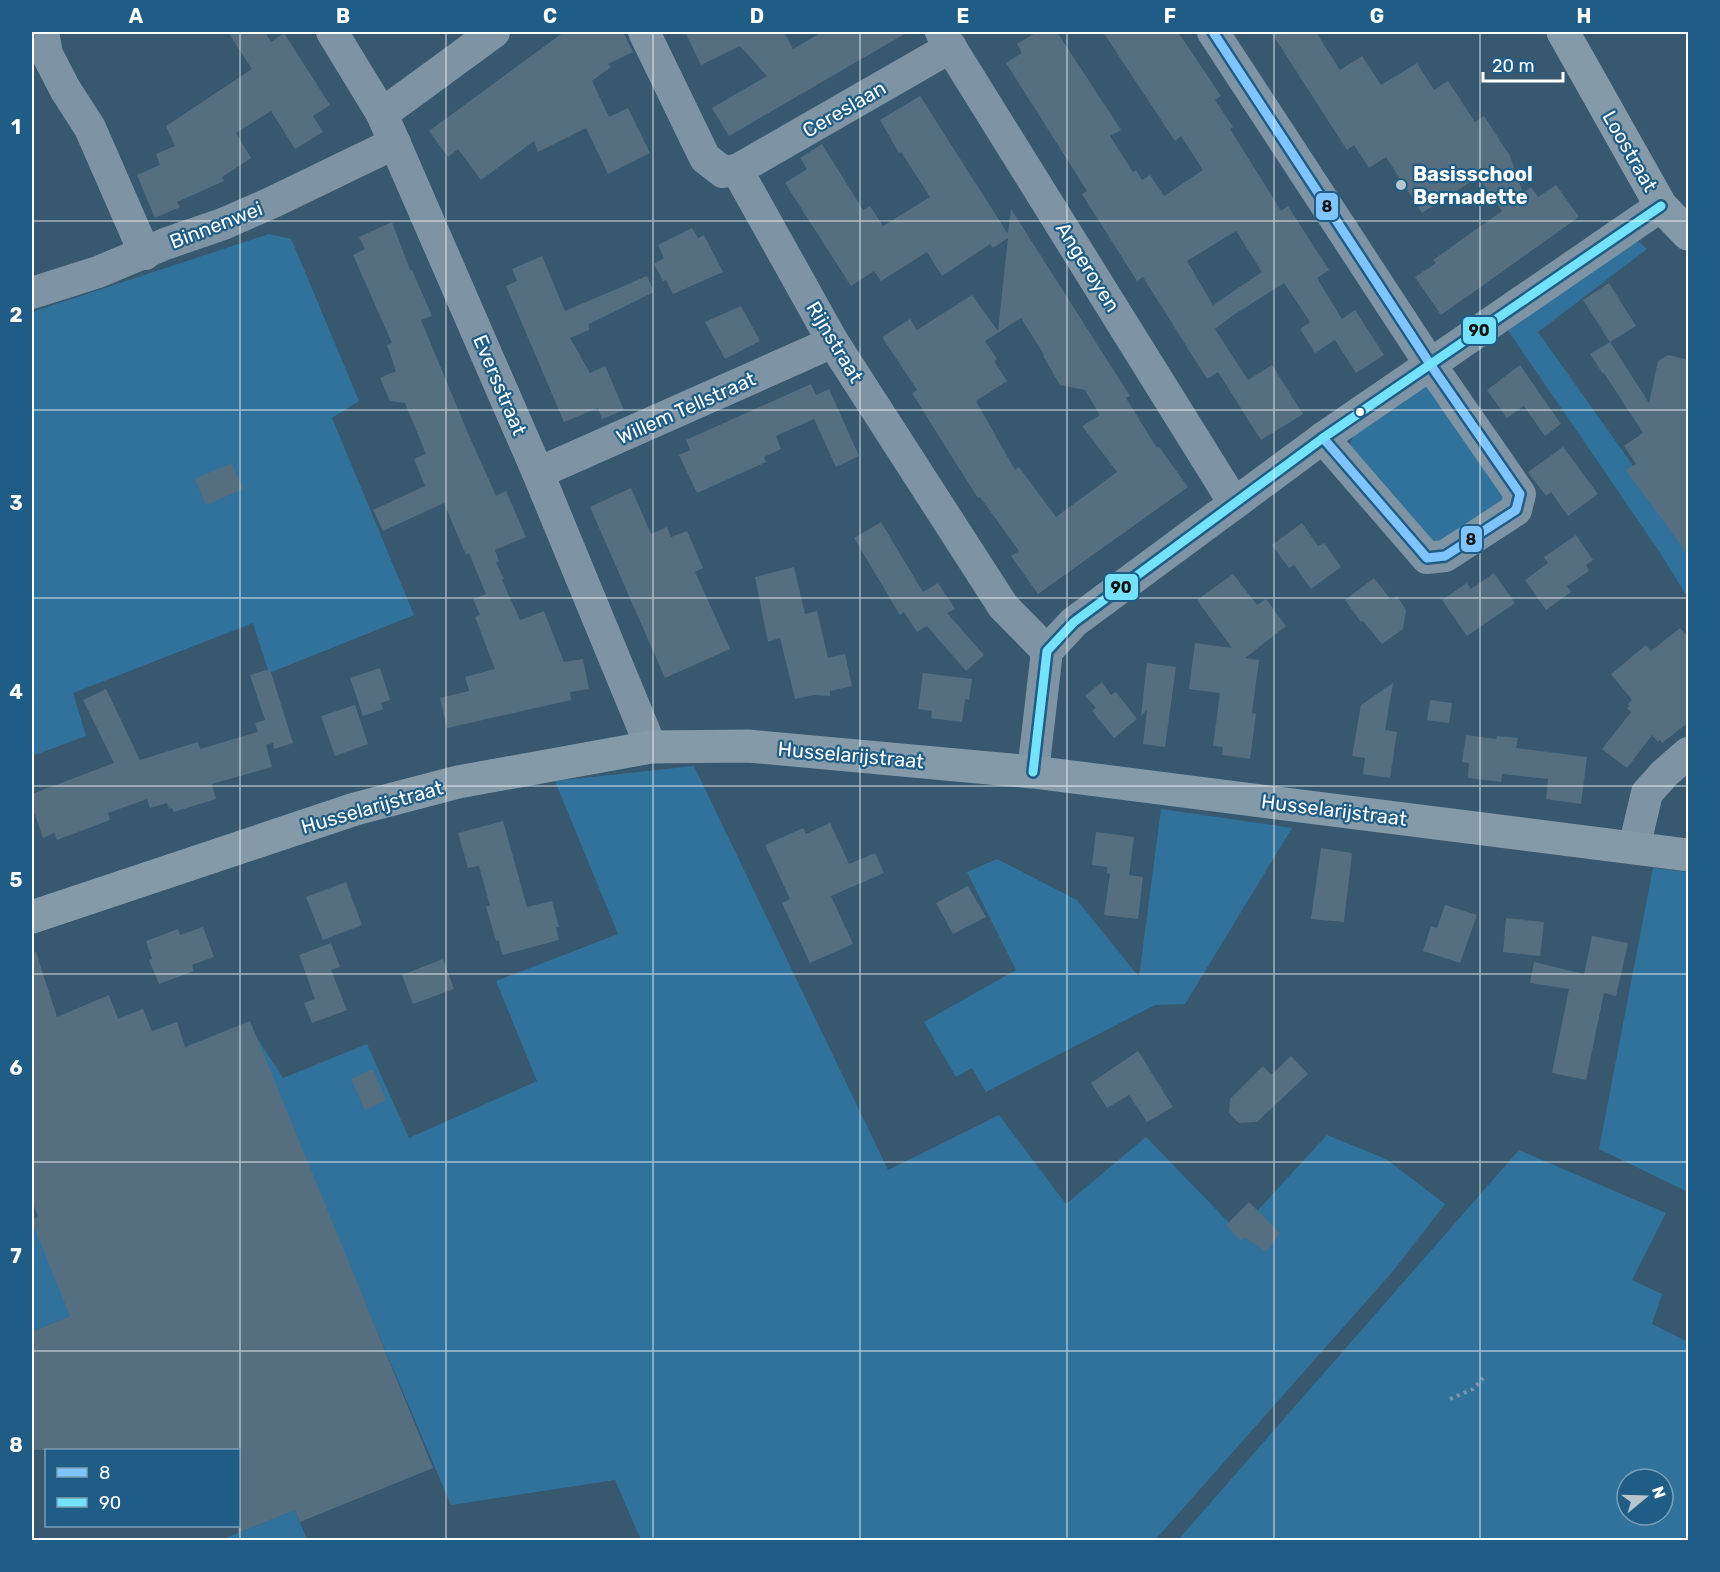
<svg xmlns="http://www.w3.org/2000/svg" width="1720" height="1572" font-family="Rubik,sans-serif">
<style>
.green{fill:#31729c;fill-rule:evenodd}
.building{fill:#556f81;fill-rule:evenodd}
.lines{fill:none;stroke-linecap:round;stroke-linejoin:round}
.path{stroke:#7e94a5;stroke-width:4;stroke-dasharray:3 4.5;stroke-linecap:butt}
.street{stroke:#7e94a5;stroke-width:32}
.secondary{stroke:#859aa9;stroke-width:33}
.bus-1-casing{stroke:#205d86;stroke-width:14}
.bus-2-casing{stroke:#205d86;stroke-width:14}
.bus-1{stroke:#80c4ff;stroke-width:9}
.bus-2{stroke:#73e2fa;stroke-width:9}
.grid{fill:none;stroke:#fff;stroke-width:1.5;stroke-opacity:0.55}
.poi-dot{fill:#b9c5cd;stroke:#205d86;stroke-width:2}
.bus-dot{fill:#fff;stroke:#205d86;stroke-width:2}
.labels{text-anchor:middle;stroke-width:4.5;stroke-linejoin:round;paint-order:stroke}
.street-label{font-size:20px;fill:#fff;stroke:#205d86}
.poi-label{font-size:20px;font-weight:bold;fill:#fff;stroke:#205d86;text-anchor:start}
.line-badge{stroke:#205d86;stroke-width:2}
.pale-badge-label{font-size:16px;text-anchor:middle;font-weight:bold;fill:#111}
.neatline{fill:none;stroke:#fff;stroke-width:2}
.grid-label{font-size:20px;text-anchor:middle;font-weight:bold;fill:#fff}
</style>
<rect width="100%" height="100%" fill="#37586f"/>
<!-- green -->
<g class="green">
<polygon points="269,234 291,239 295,248 359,401 332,418 414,615 269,673 253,623 73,693 86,736 32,756 32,312"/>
<polygon points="1636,239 1647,249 1538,332 1688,543 1688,598 1659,551 1507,329"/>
<polygon points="1430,379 1509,500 1427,558 1347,449 1356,431"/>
<polygon points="694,766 888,1170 999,1115 1066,1204 1146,1137 1238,1232 1327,1135 1386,1159 1445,1204 1394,1270 1155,1540 641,1540 615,1480 451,1505 244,1018 283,1078 367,1044 409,1138 537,1081 496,981 618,934 555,781"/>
<polygon points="1161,809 1292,828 1185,1004 1155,1005 986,1092 972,1068 956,1077 924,1022 1016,970 967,872 997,859 1077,900 1139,977"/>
<polygon points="1653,868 1688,872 1688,1192 1599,1149"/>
<path d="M 1519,1150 L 1666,1213 L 1632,1280 L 1662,1294 L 1652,1324 L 1688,1342 L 1688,1540 L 1178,1540 ZM 1627,1479 L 1663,1479 L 1663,1515 L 1627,1515 Z"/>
<polygon points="35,1218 70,1316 32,1332 32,1220"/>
<polygon points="295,1510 307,1540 221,1540"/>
</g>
<!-- building -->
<g class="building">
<polygon points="228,32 265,32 271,42 284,33 330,105 313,116 323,132 295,149 271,111 236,133 251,158 222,177 224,181 177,202 180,207 155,218 137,175 160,165 156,154 175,146 166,126 252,69"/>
<polygon points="564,32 623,32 633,52 608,64 611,67 592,81 609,117 628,108 650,153 608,174 586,128 538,152 534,141 481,180 458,149 448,157 429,131"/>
<polygon points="685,32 784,32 793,49 822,32 908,32 729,136 712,108 767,76 740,46 701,65"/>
<path d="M 1037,32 L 1057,32 L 1121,130 L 1110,136 L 1133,172 L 1136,170 L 1142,180 L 1150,175 L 1164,196 L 1203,170 L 1181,136 L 1175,141 L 1103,32 L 1178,32 L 1221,96 L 1215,100 L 1233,127 L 1230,129 L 1255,169 L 1281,211 L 1288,206 L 1329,270 L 1317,278 L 1342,319 L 1355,310 L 1384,355 L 1356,373 L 1335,340 L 1315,353 L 1300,329 L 1310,322 L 1284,283 L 1232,316 L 1215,329 L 1248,380 L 1272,365 L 1303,414 L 1261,440 L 1218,372 L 1207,379 L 1143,277 L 1137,281 L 1082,194 L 1087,191 L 1006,63 L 1022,53 L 1017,44 ZM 1236,231 L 1262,272 L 1213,305 L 1187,261 Z"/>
<polygon points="1271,32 1316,32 1340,70 1362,56 1381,85 1417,63 1434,90 1448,81 1475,122 1484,116 1510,156 1523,193 1531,187 1538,197 1556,185 1579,217 1441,315 1415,277 1436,263 1433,260 1502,211 1478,177 1422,213 1386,157 1369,168 1354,145 1347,150"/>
<path d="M 920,96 L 1008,234 L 1011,209 L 1130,396 L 1126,398 L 1157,448 L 1159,447 L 1188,487 L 1038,594 L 1011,556 L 1019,551 L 980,497 L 978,498 L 955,462 L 912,393 L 917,390 L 882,337 L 910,319 L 917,330 L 972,295 L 998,331 L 1008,238 L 993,248 L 990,244 L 942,276 L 927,252 L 881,281 L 874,271 L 851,286 L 785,183 L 807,169 L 800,158 L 822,144 L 863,210 L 870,206 L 883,226 L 930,197 L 901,152 L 899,153 L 880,120 ZM 1021,318 L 1044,355 L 1043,356 L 1060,385 L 1085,390 L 1100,415 L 1082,426 L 1117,472 L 1056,517 L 1019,467 L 1015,470 L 976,401 L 1007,381 L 994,361 L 997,359 L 985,341 Z"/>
<polygon points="392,222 410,270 412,270 432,316 421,320 467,431 496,496 506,491 526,537 495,550 499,561 496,563 504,579 502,580 520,620 544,611 564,662 583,659 589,689 570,692 571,700 447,728 440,698 469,691 465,677 495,669 475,617 480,615 473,599 486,594 469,553 466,555 444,503 383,531 373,510 425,486 414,459 426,454 405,403 390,401 380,378 396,371 387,345 392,343 353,255 365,249 359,237"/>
<polygon points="692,228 698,238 704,235 723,272 673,294 666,280 663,281 654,264 664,258 658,245"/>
<polygon points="542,256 565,311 647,276 654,292 589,324 589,330 570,338 590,373 605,366 624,410 602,419 598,408 564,422 506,286 517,281 512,269"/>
<polygon points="1609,283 1636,326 1610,342 1583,300"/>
<polygon points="741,306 760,341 725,359 705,322"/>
<polygon points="1610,342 1649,403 1658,361 1668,355 1689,360 1689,556 1626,470 1636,464 1624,446 1643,433 1604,373 1603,374 1590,354"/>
<polygon points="1520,365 1561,424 1545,436 1524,406 1507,418 1487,390"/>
<polygon points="811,384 816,395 829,389 859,456 836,467 814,419 776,436 781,449 764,457 766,462 697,493 679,455 690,450 686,440"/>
<polygon points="1563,447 1598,494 1568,516 1551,492 1546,496 1528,472"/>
<polygon points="232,463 243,489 206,505 195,479"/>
<polygon points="631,488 651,534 667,527 671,537 687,531 703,568 695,572 730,649 665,678 590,507"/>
<polygon points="881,522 923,592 938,583 955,609 947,613 984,655 966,671 927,626 917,632 904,612 900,615 854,538"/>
<polygon points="1302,523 1318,546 1324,543 1341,567 1311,589 1294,565 1289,568 1272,545"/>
<polygon points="1576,535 1593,560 1586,565 1589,571 1567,586 1571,592 1546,610 1525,580 1548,563 1544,557"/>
<polygon points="794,567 805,614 817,611 828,658 845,654 852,686 830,691 830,696 815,695 795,699 780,638 768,642 755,577"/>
<polygon points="1494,573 1515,603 1467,636 1442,600 1467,583 1471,589"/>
<polygon points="1233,574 1257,605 1266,599 1286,626 1245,658 1259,660 1252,713 1256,714 1250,759 1222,755 1223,747 1213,746 1220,693 1189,689 1195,643 1232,648 1197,600"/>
<polygon points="1374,578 1391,600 1397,596 1406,610 1403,629 1382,644 1363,621 1361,622 1345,600"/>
<polygon points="1680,628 1689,638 1689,722 1662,743 1660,740 1658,742 1652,735 1627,768 1602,749 1631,712 1627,708 1630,706 1628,704 1632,700 1611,674 1646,645 1651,651"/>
<polygon points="1147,663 1176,667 1165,747 1143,744 1147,710 1141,716"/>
<polygon points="380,668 390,700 381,703 383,709 363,716 350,678"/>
<polygon points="270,669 293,743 274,749 273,743 266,745 272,767 212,784 216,799 174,812 172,808 169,809 167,803 150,808 147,799 108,813 110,820 57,840 54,833 43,838 32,806 32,794 114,763 83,700 106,689 140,760 198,742 200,749 258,732 255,723 265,720 250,675"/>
<polygon points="923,673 972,679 969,700 965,699 962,722 931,718 932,711 918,709"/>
<polygon points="1102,682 1111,695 1116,692 1137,719 1114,738 1092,711 1096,708 1085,696"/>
<polygon points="1393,683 1385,730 1397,732 1390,778 1363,774 1365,758 1352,756 1361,705"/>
<polygon points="1430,700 1452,703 1449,723 1427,720"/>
<polygon points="355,705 368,744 335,756 321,716"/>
<polygon points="1466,735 1496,739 1497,736 1518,738 1516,748 1587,757 1581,804 1546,799 1548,779 1502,774 1501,782 1468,778 1469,763 1462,762"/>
<polygon points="503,821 527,907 552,901 559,927 556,927 559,940 502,955 499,940 496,941 486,906 490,906 479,866 468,868 458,833"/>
<polygon points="830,823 849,864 875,853 884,873 831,896 853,944 810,963 782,903 790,899 765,845 803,828 806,834"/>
<polygon points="1096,832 1134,837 1129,875 1143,877 1138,919 1104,915 1110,874 1107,873 1107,867 1092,865"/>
<polygon points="1321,848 1352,853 1344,922 1311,919"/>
<polygon points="346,882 362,925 323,940 306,897"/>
<polygon points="968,886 986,917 953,934 936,903"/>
<polygon points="1445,905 1477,915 1460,963 1423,951 1431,926 1437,928"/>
<polygon points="1506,918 1544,922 1540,956 1503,952"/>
<polygon points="203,927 214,957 192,965 194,971 159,984 149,960 152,959 146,941 178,929 180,935"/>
<polygon points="1592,936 1628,943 1616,996 1604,993 1586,1080 1552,1073 1569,989 1530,983 1534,962 1584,974"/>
<polygon points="331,943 340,967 331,970 347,1010 312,1023 304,1003 315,999 299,955"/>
<polygon points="36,952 57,1017 109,995 118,1019 143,1009 152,1031 177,1022 185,1047 250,1021 433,1468 300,1522 295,1510 238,1533 238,1450 32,1450 32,1332 70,1316 32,1221 32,1220 38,1217 32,1200 32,953"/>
<polygon points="443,959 454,989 413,1004 402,975"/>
<polygon points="1138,1051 1173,1107 1147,1122 1129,1095 1107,1108 1091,1083"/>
<polygon points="1291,1056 1308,1074 1257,1122 1239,1123 1229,1113 1230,1099 1263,1066 1271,1075"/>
<polygon points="373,1069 386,1100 365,1110 351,1079"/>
<polygon points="1249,1202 1280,1233 1266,1252 1245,1237 1241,1241 1226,1225"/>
</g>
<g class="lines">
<!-- path -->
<polyline class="path" points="1450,1399 1473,1389 1483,1378"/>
<!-- street -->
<g class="street">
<polyline points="43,32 47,54 65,89 90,128 145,254"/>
<polyline points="332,32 382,114 538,473 651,747"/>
<polyline points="644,32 705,158 723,172 737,170 833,342 1003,606 1047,651"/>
<polyline points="941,32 1234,503"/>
<polyline points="1213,32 1430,364 1520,494 1516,510 1445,556 1427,558 1323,438"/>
<polyline points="382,114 494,32"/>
<polyline points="737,170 951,47"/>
<polyline points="32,293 98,272 165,244 223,224 273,202 395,143"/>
<polyline points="538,473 833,342"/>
<polyline points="1033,772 1047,651 1074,622 1323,438 1661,206"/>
<polyline points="1634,848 1647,793 1665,773 1688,753"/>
</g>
<!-- secondary -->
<g class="secondary">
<polyline points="1563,32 1661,206 1688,234"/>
<polyline points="32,917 355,809 458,782 651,747 748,746 1033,772 1688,855"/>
</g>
<!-- bus-1 casing -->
<g class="bus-1-casing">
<polyline id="bus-1" points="1213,32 1430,364 1520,494 1516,510 1445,556 1427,558 1323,438"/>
</g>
<!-- bus-2 casing -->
<g class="bus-2-casing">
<polyline id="bus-2" points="1033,772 1047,651 1074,622 1323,438 1661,206"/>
</g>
<!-- bus-1 -->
<use href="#bus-1" class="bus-1"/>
<!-- bus-2 -->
<use href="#bus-2" class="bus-2"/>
</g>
<!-- grid -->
<path class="grid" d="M 240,32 L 240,1540M 446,32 L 446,1540M 653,32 L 653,1540M 860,32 L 860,1540M 1067,32 L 1067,1540M 1274,32 L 1274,1540M 1480,32 L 1480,1540M 32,221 L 1688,221M 32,410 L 1688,410M 32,598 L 1688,598M 32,786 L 1688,786M 32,974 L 1688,974M 32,1162 L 1688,1162M 32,1351 L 1688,1351"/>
<!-- markers -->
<circle class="poi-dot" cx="1401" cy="185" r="6"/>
<circle class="bus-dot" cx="1360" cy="412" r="5"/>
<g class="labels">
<!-- street labels -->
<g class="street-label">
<text transform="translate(844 109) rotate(-30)" y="7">Cereslaan</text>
<text transform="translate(1630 151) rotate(60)" y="7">Loostraat</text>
<text transform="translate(216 225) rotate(-21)" y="7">Binnenwei</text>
<text transform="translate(1088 267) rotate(58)" y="7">Angeroyen</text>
<text transform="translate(835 342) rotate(59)" y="7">Rijnstraat</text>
<text transform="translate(500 385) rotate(67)" y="7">Eversstraat</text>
<text transform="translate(686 408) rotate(-24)" y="7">Willem Tellstraat</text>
<text transform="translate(851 755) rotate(5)" y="7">Husselarijstraat</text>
<text transform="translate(372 807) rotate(-16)" y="7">Husselarijstraat</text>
<text transform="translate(1334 810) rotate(7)" y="7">Husselarijstraat</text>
</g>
<!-- poi labels -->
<g class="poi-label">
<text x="1413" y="181">Basisschool<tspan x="1413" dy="23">Bernadette</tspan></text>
</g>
</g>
<g class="line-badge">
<rect x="1315" y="192" width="24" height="29" rx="6" fill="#80c4ff"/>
<rect x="1462" y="316" width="35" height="29" rx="6" fill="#73e2fa"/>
<rect x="1460" y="525" width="23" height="28" rx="6" fill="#80c4ff"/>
<rect x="1104" y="573" width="35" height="28" rx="6" fill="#73e2fa"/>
</g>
<g class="pale-badge-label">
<text x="1327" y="212">8</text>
<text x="1479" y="336">90</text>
<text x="1471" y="545">8</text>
<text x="1121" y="593">90</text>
</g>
<!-- border -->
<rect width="1720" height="1572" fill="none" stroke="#205d86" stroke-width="66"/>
<!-- legend -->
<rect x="45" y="1449" width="195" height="78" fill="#205d86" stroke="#799eb6" stroke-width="1.5"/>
<rect x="57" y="1468" width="30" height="9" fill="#80c4ff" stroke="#799eb6" stroke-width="1.5"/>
<text x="99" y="1479" font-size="18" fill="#ffffff">8</text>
<rect x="57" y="1498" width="30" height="9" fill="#73e2fa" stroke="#799eb6" stroke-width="1.5"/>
<text x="99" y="1509" font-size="18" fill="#ffffff">90</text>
<!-- north arrow -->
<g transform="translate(1645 1497) rotate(71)"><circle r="28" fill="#205d86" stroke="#799eb6" stroke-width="1.5"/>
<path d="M0-4.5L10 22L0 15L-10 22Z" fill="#b9c5cd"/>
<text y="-9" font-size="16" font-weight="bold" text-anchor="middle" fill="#ffffff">N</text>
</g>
<!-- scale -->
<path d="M1483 72v9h80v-9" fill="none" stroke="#ffffff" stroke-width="3"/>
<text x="1492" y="72" font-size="18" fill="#ffffff" stroke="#205d86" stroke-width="4.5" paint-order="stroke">20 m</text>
<rect x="33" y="33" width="1654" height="1506" class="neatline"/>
<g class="grid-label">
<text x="136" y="23">A</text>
<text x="343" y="23">B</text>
<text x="550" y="23">C</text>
<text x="757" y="23">D</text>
<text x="963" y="23">E</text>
<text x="1170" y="23">F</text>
<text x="1377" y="23">G</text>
<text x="1584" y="23">H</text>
<text x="16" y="134">1</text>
<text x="16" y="322">2</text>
<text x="16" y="510">3</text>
<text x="16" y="699">4</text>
<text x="16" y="887">5</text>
<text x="16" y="1075">6</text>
<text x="16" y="1263">7</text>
<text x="16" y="1452">8</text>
</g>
</svg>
